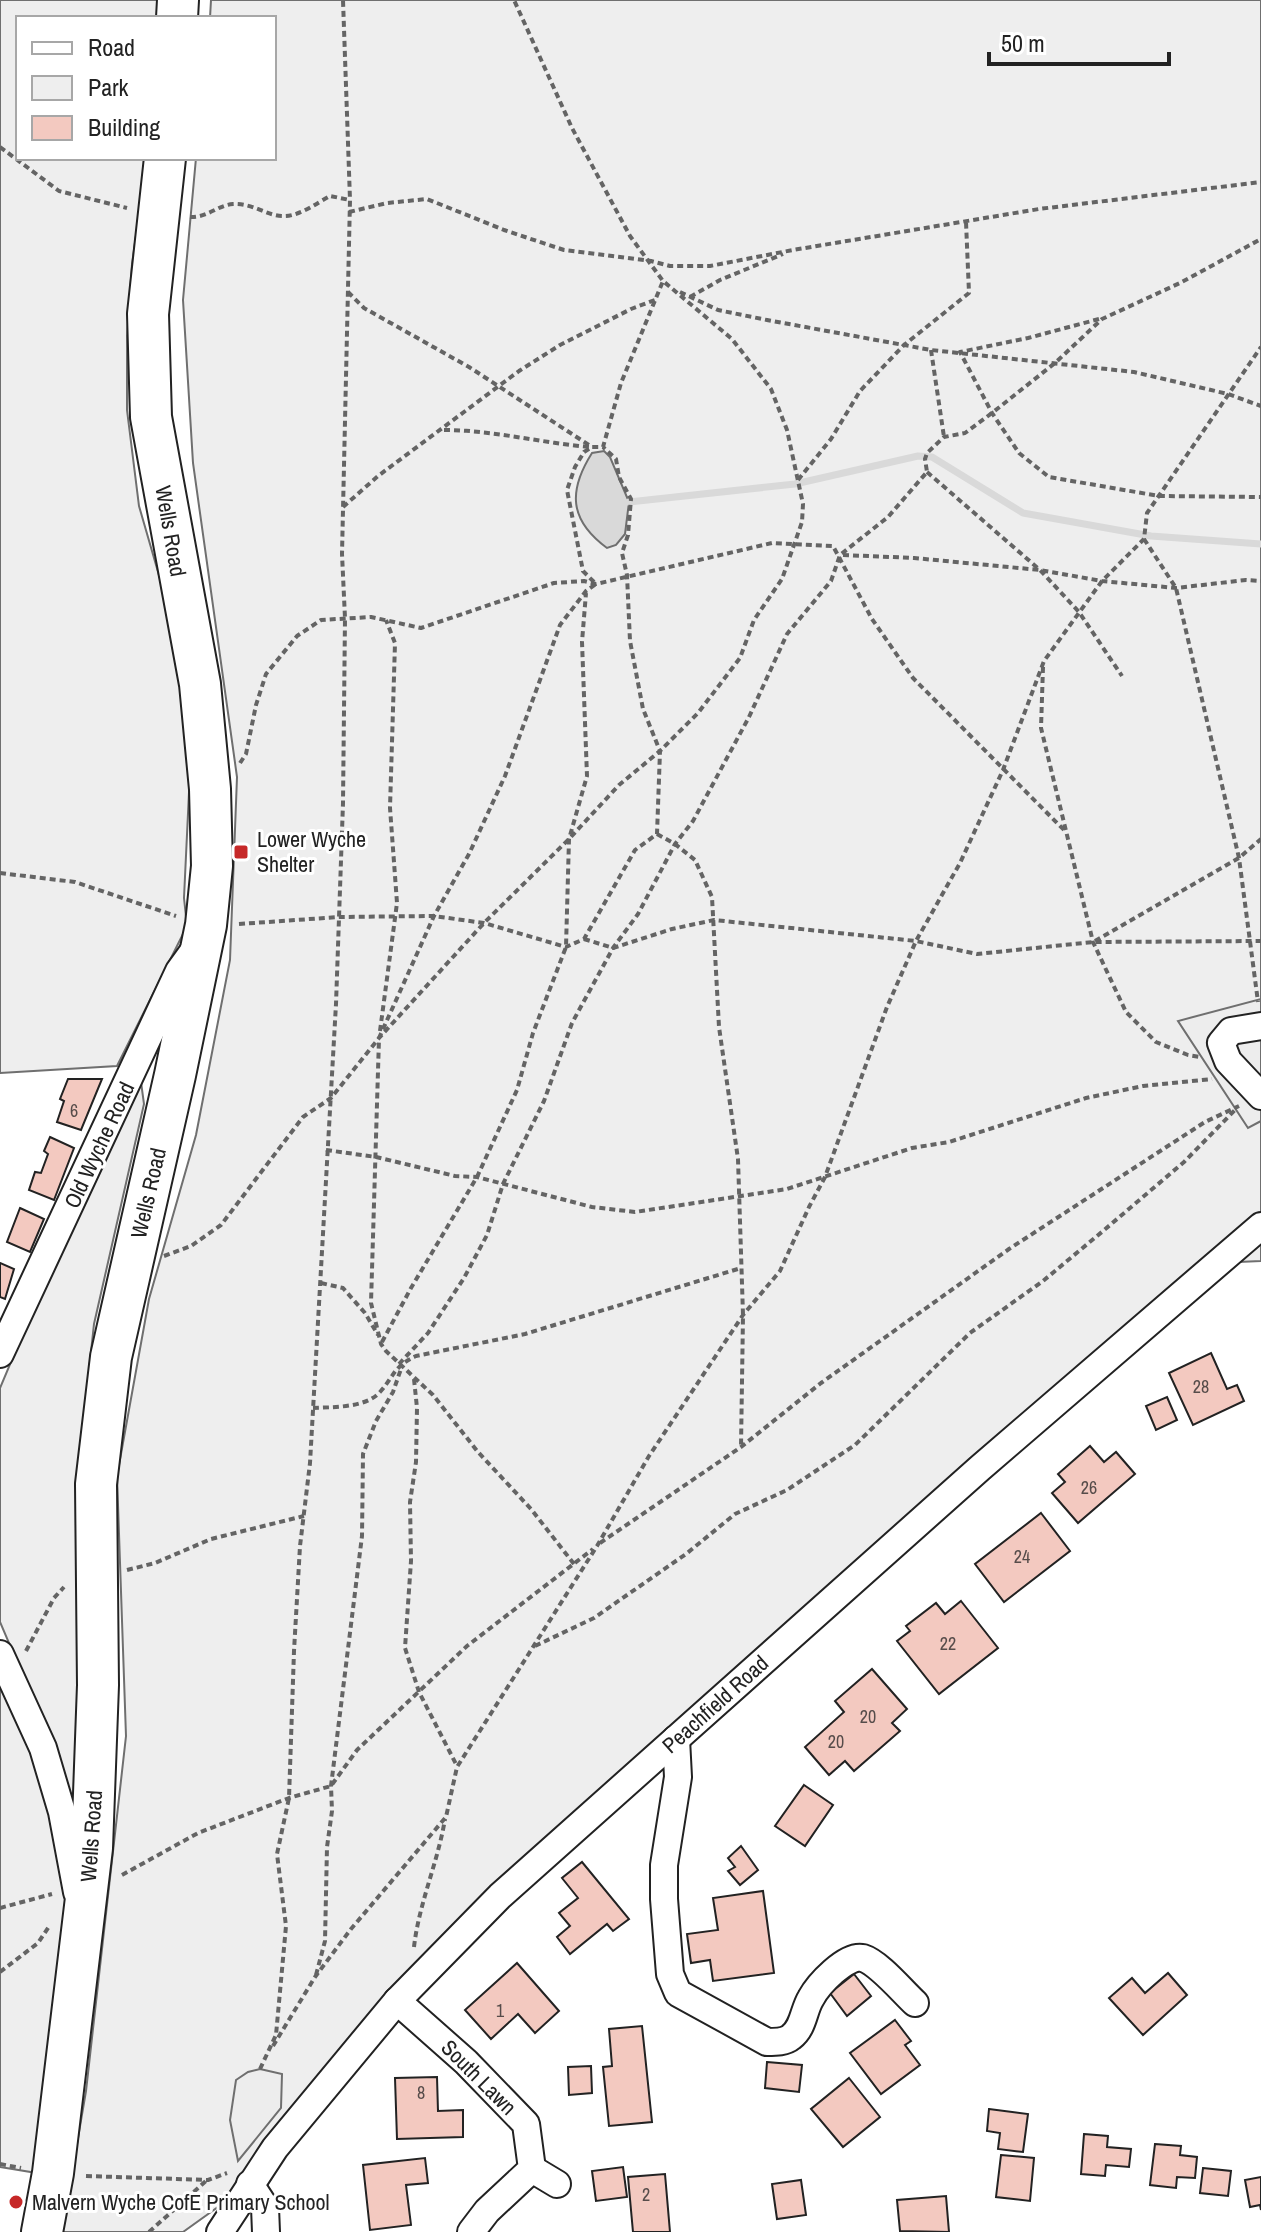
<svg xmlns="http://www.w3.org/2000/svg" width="1261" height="2232" font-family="'Archivo Narrow',sans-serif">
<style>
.green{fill:#eee;stroke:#6f6f6f;stroke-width:2}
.parking{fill:#ededed;stroke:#6f6f6f;stroke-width:2}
.water{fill:#d9d9d9;stroke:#6f6f6f;stroke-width:2}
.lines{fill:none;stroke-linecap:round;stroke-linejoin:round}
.stream{stroke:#d9d9d9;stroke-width:7}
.building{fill:#f3c9c0;stroke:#222;stroke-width:2}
.minor-casing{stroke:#222;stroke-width:30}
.highway-casing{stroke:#222;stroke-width:44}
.path{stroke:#646464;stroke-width:4;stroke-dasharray:6 4;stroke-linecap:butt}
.minor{stroke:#fff;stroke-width:26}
.highway{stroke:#fff;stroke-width:40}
.poi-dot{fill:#c62828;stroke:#fff;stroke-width:3}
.labels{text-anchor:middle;stroke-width:6;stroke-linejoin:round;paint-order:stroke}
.number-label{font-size:18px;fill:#564c4a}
.street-label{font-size:22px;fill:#222;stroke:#fff}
.poi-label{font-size:22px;fill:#222;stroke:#fff;text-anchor:start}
</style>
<rect width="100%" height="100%" fill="#fff"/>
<!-- green -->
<g class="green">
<polygon points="0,0 164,0 162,18 18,18 18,158 147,158 132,264 127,336 127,410 139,506 182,655 191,750 184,898 187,926 117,1066 0,1073"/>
<polygon points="211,0 1261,0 1261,1261 1216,1263 500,1896 250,2184 183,2232 62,2232 86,2091 126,1736 117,1476 149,1299 196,1135 230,960 237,777 193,463 183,300 196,158 274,158 274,18 210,18"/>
<polygon points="138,1060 144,1104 94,1324 76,1492 80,1857 55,1751 0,1622 0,1388"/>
<polygon points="0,1672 35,1751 73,1914 37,2173 0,2167"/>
</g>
<!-- parking -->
<g class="parking">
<polygon points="1261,999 1261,1121 1248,1128 1178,1021"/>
<polygon points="260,2069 282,2074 281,2108 238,2161 230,2120 236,2080 248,2072"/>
</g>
<!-- water -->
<path class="water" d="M 604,451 L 610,457 L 629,502 L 625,534 L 616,545 L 607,548 C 569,520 568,491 592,453 Z"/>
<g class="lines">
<!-- stream -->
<polyline class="stream" points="629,502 795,484 918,456 932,457 1023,513 1151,536 1261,544"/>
</g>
<!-- building -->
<g class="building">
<polygon points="68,1079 102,1079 81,1130 57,1122 64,1101 60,1099"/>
<polygon points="50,1137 74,1148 54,1200 29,1190 35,1172 41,1173 48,1154 44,1151"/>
<polygon points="20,1208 44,1219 30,1252 7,1242"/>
<polygon points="0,1263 14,1269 5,1299 0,1297"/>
<polygon points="1211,1353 1227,1389 1237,1385 1244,1401 1193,1425 1169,1373"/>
<polygon points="1167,1397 1177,1420 1156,1430 1146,1406"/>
<polygon points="1090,1446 1104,1462 1116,1452 1135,1474 1078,1523 1052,1493 1065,1482 1058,1474"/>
<polygon points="1041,1513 1070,1551 1004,1602 975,1564"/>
<polygon points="961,1601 998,1648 939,1694 897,1641 910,1631 906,1626 936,1603 945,1614"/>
<polygon points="872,1669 907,1709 892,1723 900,1731 854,1771 845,1761 829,1775 805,1747 844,1712 835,1701"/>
<polygon points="804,1785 833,1805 805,1846 775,1826"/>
<polygon points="741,1846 758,1870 740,1885 728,1871 735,1867 728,1858"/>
<polygon points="582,1862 629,1919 613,1931 607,1924 570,1954 557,1937 570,1926 559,1913 578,1898 562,1878"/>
<polygon points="763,1891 774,1973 713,1981 710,1960 691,1963 687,1934 718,1930 713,1898"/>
<polygon points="517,1963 559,2011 535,2033 518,2014 491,2039 465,2010"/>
<polygon points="1168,1973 1187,1995 1143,2035 1109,1998 1132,1978 1145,1993"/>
<polygon points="854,1974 871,1996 847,2016 830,1993"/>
<polygon points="895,2020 911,2041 905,2045 920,2065 881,2094 850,2053"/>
<polygon points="642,2026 652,2122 609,2126 603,2067 612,2066 609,2029"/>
<polygon points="767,2062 802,2065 799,2092 765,2088"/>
<polygon points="591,2066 592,2093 569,2095 568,2067"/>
<polygon points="437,2077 438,2111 463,2110 463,2137 397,2139 395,2078"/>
<polygon points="849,2078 880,2117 843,2147 811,2109"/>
<polygon points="989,2109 1028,2114 1023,2152 998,2149 1000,2133 987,2131"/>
<polygon points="1084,2134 1108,2136 1107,2147 1131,2149 1129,2167 1106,2165 1105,2176 1081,2174"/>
<polygon points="1155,2144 1181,2146 1180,2155 1197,2157 1195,2178 1177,2177 1176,2188 1150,2185"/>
<polygon points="1001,2155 1034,2158 1030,2201 996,2197"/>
<polygon points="425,2158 428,2183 406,2185 411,2225 370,2230 363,2165"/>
<polygon points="623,2167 627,2197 596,2201 592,2171"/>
<polygon points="1203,2168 1231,2171 1228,2196 1200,2193"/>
<polygon points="665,2174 670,2232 633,2232 628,2177"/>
<polygon points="1261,2177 1261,2210 1260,2205 1250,2207 1245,2180"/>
<polygon points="801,2180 806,2215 777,2219 772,2184"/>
<polygon points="946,2196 949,2232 900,2231 897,2200"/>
</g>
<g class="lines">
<!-- minor casing -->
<g class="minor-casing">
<g id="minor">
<polyline points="1261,1026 1231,1031 1221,1043 1228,1061 1261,1096"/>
<polyline points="0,1354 179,971 192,953"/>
<polyline points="0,1654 43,1748 62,1812 77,1892"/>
<path d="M 676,1739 L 678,1777 L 664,1865 L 664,1899 L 670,1974 L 678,1993 L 767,2042 C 776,2042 785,2042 791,2037 C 804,2027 803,2011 811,1998 C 818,1985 846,1954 863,1958 C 879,1963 902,1991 915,2003"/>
<polyline points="397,2001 466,2062 526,2124 532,2169 487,2211 471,2232"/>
<polyline points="532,2169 557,2184"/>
<polyline points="250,2184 265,2207 266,2232"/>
<polyline points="220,2232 275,2148 397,2001 500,1896 980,1468 1261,1226"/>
</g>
</g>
<!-- highway casing -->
<g class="highway-casing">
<g id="highway">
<polyline points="177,18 178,0"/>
<polyline points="42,2232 53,2173 92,1848 98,1685 96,1484 111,1357 175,1075 206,925 212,866 210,789 200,684 151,417 148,314 165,158"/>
</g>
</g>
<!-- path -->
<g class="path">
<polyline points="0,147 59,191 127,208"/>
<polyline points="349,212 387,203 427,199 504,230 564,250 651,261 670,266 710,266 793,250 1039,209 1261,182"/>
<path d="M 190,217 C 207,218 218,205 233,204 C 253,203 267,216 283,216 C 298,217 317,203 330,196 L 350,200"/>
<polyline points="348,292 364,308 469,367 592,447 603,447 621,383 663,281"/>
<polyline points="680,292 718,310 767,320 931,350 1134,372 1228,394 1261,406"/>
<polyline points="690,297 720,280 783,254"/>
<polyline points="1099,319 1028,338 960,352 992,413 1019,453 1049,477 1159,496 1261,497"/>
<polyline points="931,350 944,437"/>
<path d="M 444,430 C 493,430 541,443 590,447"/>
<polyline points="927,472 1040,570 1079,612 1122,676"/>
<polyline points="798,480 831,439 860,391 904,345 969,293 966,222"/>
<polyline points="343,507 378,476 519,371 560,345 631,309 655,300"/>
<polyline points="1144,539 1176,588 1239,858 1258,1002"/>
<polyline points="843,555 914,558 1040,570 1102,581 1176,588 1246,580 1261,581"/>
<polyline points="1043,667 1041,728 1093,942 1126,1012 1156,1042 1188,1055 1200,1057"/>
<polyline points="240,763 246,754 256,705 266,674 297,636 321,620 371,617 421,628 554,583 584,581 596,584 772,543 833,546 872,619 913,678 1066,832"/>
<polyline points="657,834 675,844 695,860 712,897 719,1027 738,1159 743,1315 741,1447"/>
<polyline points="0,873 75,882 176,916"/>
<polyline points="239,924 339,917 434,916 484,923 566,947 584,939 635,850 657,834 660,751 643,709 630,641 627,575 622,553 628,535 631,499 619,477 616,459 603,447"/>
<polyline points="584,939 613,948 672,929 714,920 916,941 977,954 1093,942 1261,941"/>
<polyline points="1095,941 1239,858 1261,839"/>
<polyline points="380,1031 397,903 390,808 395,643 386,620"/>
<polyline points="326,1150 376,1157 455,1176 477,1177 592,1207 635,1212 787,1189 912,1148 949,1142 1086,1098 1143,1086 1212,1079"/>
<polyline points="164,1256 191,1246 221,1225 303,1117 331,1098 379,1038 484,923 569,839 619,785 660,751 698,713 740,658 754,620 782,579 802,522 803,504 787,430 771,389 732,339 663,281 630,236 572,128 514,0"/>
<polyline points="321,1283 343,1288 365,1313 378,1335"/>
<polyline points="382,1342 411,1288 477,1177 517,1090 533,1033 566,947 569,839 587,776 582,642 586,593"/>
<polyline points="399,1364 428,1333 464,1278 487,1235 503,1184 544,1101 572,1023 613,948 638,914 675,844 693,821 749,717 787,634 831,581 840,555 888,517 927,472 925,459 927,453 944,437 965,433 992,413 1055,363 1102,319 1180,283 1261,239"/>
<polyline points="414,1379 417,1408 416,1462 410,1502 411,1561 405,1648 419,1692 457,1766"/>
<path d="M 313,1408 C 333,1407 366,1408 380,1392 C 395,1375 393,1367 416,1356 L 525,1334 L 741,1268"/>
<polyline points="600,1543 741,1447 821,1383 1009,1249 1205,1122 1239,1106"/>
<polyline points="574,1564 531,1509 478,1452 433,1395 386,1351 381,1344 371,1303 379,1038 434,916 469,854 505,776 560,625 586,591 596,584 583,571 567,490 575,467 584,452 592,447"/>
<polyline points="127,1570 155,1563 211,1539 304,1516"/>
<polyline points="535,1646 594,1618 686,1554 735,1514 787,1490 855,1445 970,1333 1043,1281 1103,1231 1184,1162 1235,1110"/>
<polyline points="26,1651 54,1598 64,1587"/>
<polyline points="122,1875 198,1833 289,1798 331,1786 357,1750 467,1646 593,1549"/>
<polyline points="0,1908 52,1894"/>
<path d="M 414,1947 C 419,1903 438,1862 445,1819"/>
<polyline points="0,1972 38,1943 50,1925"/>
<polyline points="316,1975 325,1941 327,1847 332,1811 331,1786 362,1536 363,1454 376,1421 393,1392 402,1366"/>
<polyline points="273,2046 315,1977 351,1929 446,1817 457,1767 597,1546 649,1456 743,1315 780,1271 809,1207 825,1177 887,1007 916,941 960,863 1003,770 1044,661 1102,581 1144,539 1147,513 1261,347"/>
<polyline points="260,2069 276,2035 286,1926 277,1854 289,1798 294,1651 300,1546 310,1463 336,1004 343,803 345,618 342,554 350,200 343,0"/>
<polyline points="0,2164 21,2168"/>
<polyline points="86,2176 208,2180 227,2173"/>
<polyline points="149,2232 207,2180"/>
</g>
<!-- minor -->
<use href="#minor" class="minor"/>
<!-- highway -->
<use href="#highway" class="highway"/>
</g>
<!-- markers -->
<g class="poi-dot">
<rect x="233" y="844" width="16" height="16" rx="4"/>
<circle cx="16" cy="2202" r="8"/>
</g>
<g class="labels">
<!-- number labels -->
<g class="number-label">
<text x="74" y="1117">6</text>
<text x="1201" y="1393">28</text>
<text x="1089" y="1494">26</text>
<text x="1022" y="1563">24</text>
<text x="948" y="1650">22</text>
<text x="868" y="1723">20</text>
<text x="836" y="1748">20</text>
<text x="500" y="2017">1</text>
<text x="421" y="2099">8</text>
<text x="646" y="2201">2</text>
</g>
<!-- street labels -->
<g class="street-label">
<text transform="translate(171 531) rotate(80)" y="8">Wells Road</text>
<text transform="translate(99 1145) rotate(-65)" y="8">Old Wyche Road</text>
<text transform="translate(148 1193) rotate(-77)" y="8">Wells Road</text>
<text transform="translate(715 1704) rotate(-42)" y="8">Peachfield Road</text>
<text transform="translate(91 1836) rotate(-86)" y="8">Wells Road</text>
<text transform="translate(479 2077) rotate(45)" y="8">South Lawn</text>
</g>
<!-- poi labels -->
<g class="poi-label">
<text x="257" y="847">Lower Wyche<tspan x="257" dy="25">Shelter</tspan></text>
<text x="32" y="2210">Malvern Wyche CofE Primary School</text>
</g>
</g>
<!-- legend -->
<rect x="16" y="16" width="260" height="144" fill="#ffffff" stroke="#a7a7a7" stroke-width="2"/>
<rect x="32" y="42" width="40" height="12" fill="#ffffff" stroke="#a7a7a7" stroke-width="2"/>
<text x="88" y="56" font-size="24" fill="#222222">Road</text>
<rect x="32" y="76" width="40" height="24" fill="#eeeeee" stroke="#a7a7a7" stroke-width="2"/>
<text x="88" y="96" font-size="24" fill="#222222">Park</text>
<rect x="32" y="116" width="40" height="24" fill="#f3c9c0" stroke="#a7a7a7" stroke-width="2"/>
<text x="88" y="136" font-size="24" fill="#222222">Building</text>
<!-- scale -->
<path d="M989 52v12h180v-12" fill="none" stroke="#222222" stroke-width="4"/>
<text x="1001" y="52" font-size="24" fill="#222222" stroke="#ffffff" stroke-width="6" paint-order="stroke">50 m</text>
</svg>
